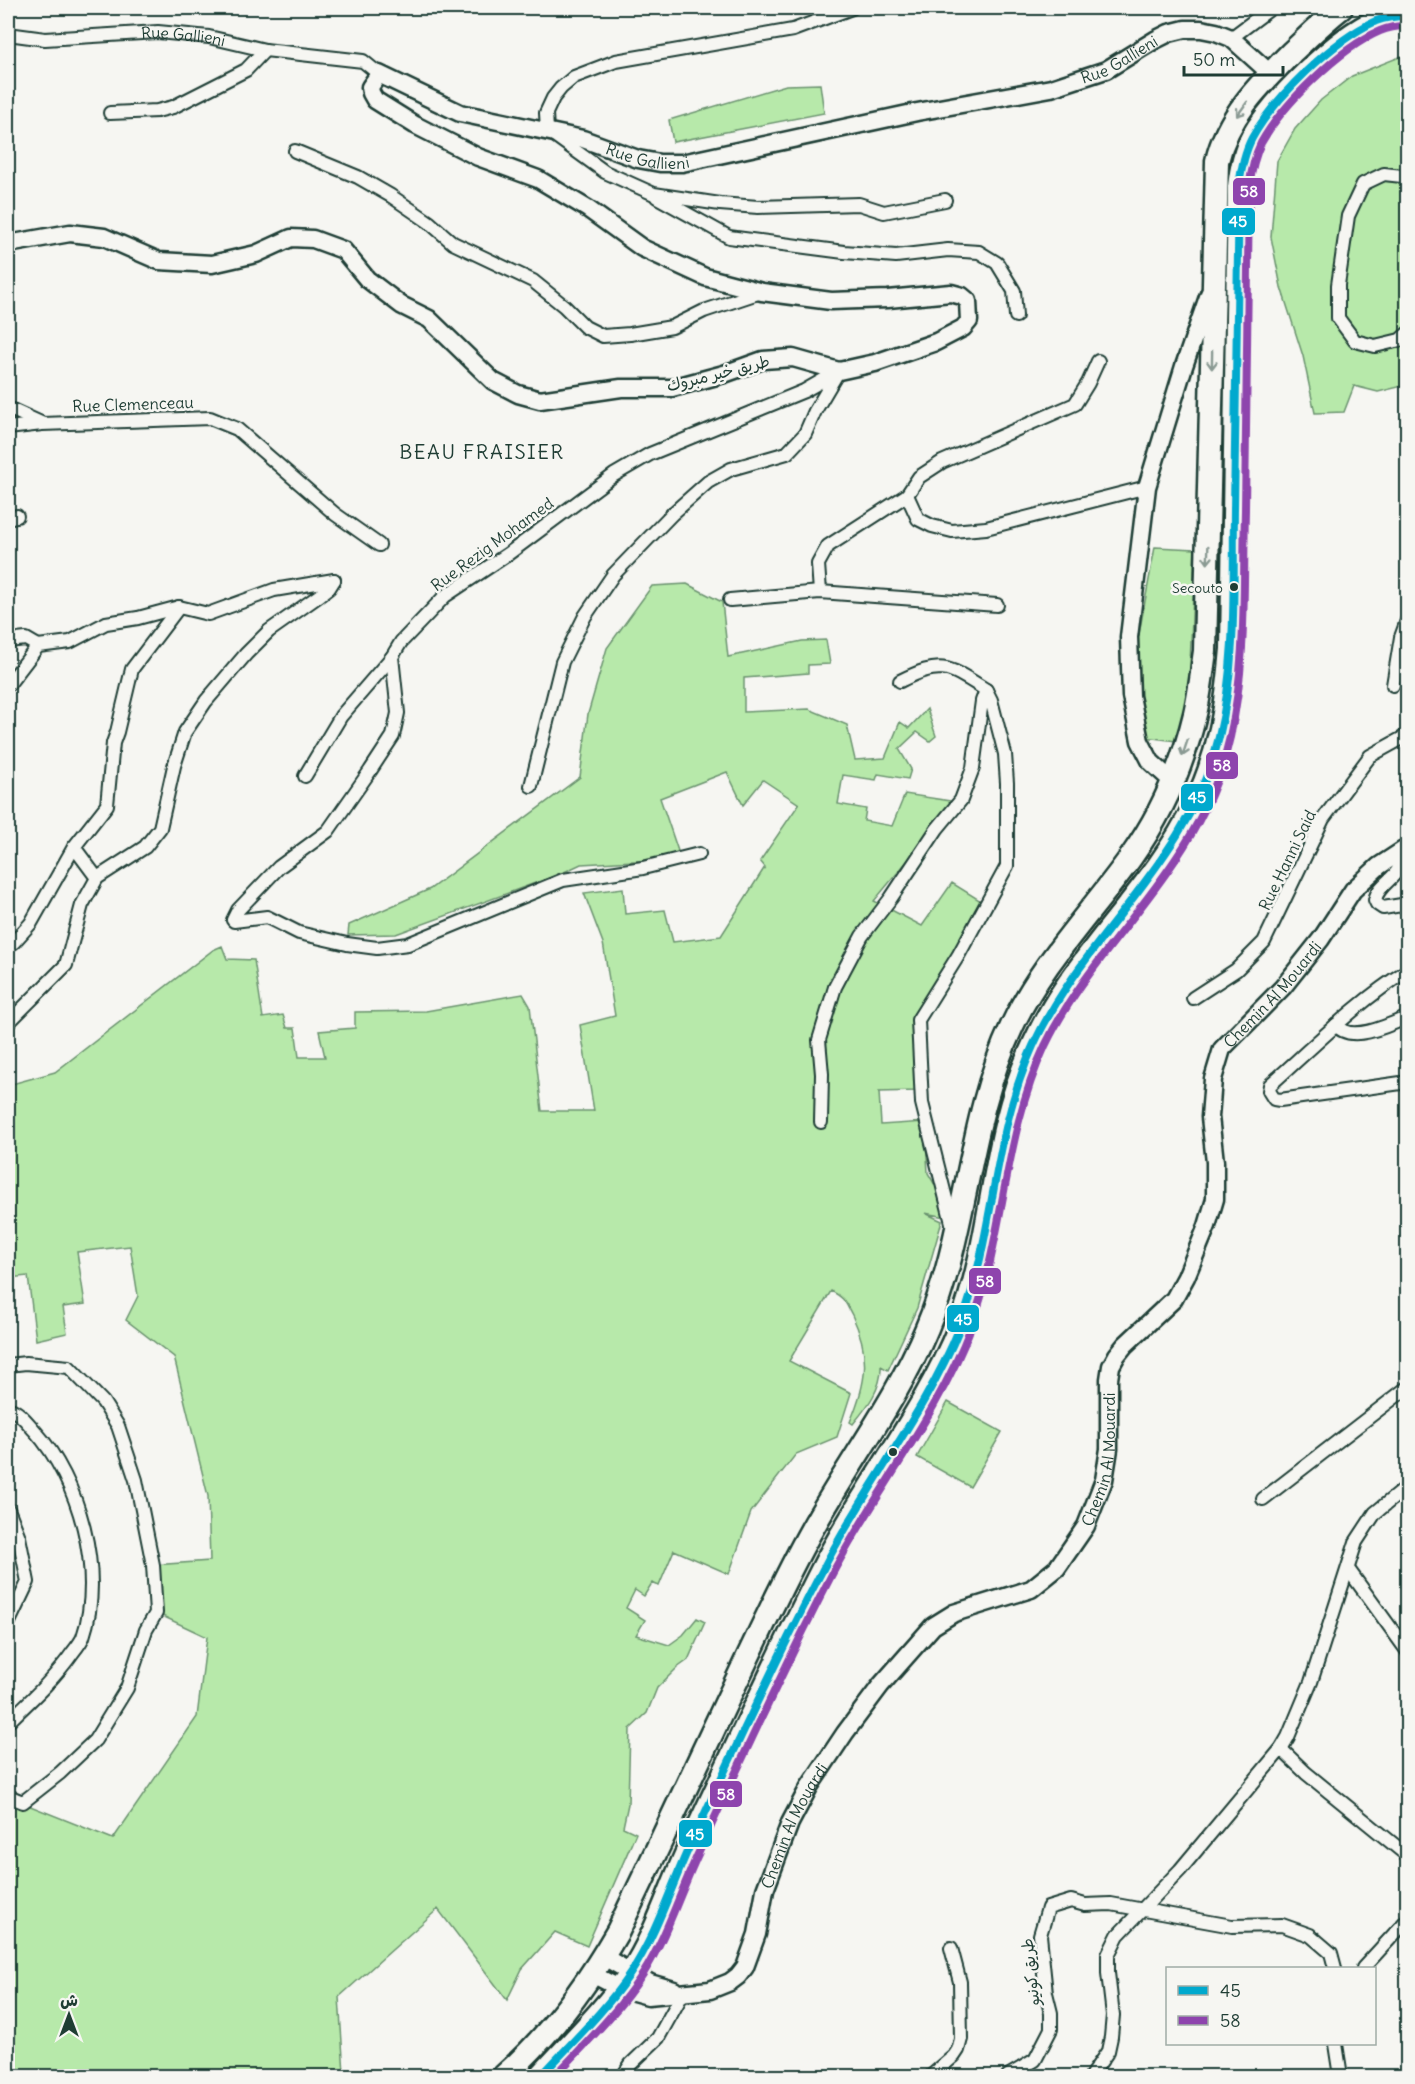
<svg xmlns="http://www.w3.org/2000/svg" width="1415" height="2084" font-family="Delius,'Playpen Sans Arabic',sans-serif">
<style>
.green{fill:#b7e9aa;stroke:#6b936f;stroke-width:1.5}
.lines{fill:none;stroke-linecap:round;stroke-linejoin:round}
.street-casing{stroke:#1f3d34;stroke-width:16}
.secondary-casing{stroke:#1f3d34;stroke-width:21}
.highway-casing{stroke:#1f3d34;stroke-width:27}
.street{stroke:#f6f6f2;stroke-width:12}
.secondary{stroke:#f6f6f2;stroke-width:16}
.highway{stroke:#f6f6f2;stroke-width:22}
.bus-1-casing{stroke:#f6f6f2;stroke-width:12}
.bus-2-casing{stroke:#f6f6f2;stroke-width:12}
.bus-1{stroke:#00a9ce;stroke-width:8}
.bus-2{stroke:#8e44ad;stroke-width:8}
.oneway{stroke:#8a9a93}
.bus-dot{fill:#1f3d34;stroke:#f6f6f2;stroke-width:2}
.labels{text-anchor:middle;stroke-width:5;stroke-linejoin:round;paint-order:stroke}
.bus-label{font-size:14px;fill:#1f3d34;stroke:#f6f6f2;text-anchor:end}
.street-label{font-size:16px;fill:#1f3d34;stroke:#f6f6f2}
.quarter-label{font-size:20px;letter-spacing:1.5px;fill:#1f3d34;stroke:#f6f6f2}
.line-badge{stroke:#f6f6f2;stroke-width:2}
.badge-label{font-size:16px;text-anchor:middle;font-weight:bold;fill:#fff}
</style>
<rect width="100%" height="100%" fill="#f6f6f2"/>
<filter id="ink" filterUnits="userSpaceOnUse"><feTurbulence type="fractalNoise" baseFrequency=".0167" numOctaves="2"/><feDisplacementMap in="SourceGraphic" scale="12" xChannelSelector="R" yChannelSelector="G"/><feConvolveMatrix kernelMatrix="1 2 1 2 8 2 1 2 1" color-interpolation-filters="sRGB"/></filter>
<g filter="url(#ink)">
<!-- green -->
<g class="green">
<polygon points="1407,54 1407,385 1378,392 1354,386 1344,412 1315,413 1303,356 1281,287 1271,237 1277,161 1295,129 1321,100 1352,76"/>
<polygon points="820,84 824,113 673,142 669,120 786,85"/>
<polygon points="1155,547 1195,549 1189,687 1176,741 1145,737 1136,699 1136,650"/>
<path d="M 687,584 L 722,602 L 728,657 L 802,641 L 826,640 L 830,664 L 808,665 L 808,673 L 744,678 L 744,712 L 809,709 L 847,725 L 855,760 L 885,758 L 900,722 L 909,728 L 927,709 L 936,736 L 930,741 L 917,732 L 899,749 L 911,769 L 908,779 L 878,774 L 876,780 L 843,775 L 838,804 L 866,809 L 864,821 L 892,826 L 905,794 L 951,801 L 933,830 L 874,901 L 922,926 L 952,883 L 981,901 L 919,1030 L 917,1091 L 879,1092 L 881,1125 L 925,1122 L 928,1173 L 946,1204 L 945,1217 L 925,1213 L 942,1221 L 917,1308 L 888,1370 L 881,1366 C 882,1389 867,1407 853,1424 L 850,1422 C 867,1382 871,1355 852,1315 C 845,1302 845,1298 831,1291 L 789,1361 L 851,1393 L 837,1437 L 796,1454 L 751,1512 L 729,1574 L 674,1550 L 659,1586 L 652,1583 L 644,1596 L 635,1590 L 626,1608 L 645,1620 L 636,1635 L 669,1645 L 683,1635 L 697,1618 L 705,1622 L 688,1660 L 677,1668 L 657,1688 L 647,1713 L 630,1729 L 628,1804 L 623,1827 L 636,1833 L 587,1946 L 555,1932 L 522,1969 L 507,2000 L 438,1909 L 339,1997 L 344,2073 L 331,2076 L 8,2076 L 8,1797 L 113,1839 L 197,1717 L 207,1637 L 156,1613 L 153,1565 L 210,1561 L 208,1496 L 174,1357 L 126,1320 L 138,1296 L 130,1246 L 77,1252 L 85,1304 L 63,1307 L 67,1333 L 36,1340 L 28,1276 L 8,1278 L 8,1085 L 55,1072 L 213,950 L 222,946 L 227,959 L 254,960 L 263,1018 L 283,1015 L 287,1028 L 295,1028 L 299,1057 L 325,1057 L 319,1031 L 355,1028 L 355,1012 L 426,1011 L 523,994 L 530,1006 L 542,1111 L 594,1111 L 580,1025 L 615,1016 L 603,943 L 584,893 L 623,888 L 625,914 L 665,910 L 673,942 L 721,936 L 765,867 L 760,861 L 799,804 L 763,780 L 743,805 L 727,772 L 660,798 L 679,854 L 652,860 L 581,864 L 560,874 L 396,934 L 348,935 L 349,925 L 430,889 L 580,777 L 588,714 L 607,648 L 652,586 Z"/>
<polygon points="948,1402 1002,1432 970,1487 917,1457"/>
</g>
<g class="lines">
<!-- street casing -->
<g class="street-casing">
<g id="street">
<polyline points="852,8 793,30 616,61 574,77 561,88 553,98 546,113 547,130 605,172 654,194 720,204 758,207 859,204 884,212 945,200"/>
<path id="s1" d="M 8,34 L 45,39 L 158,32 L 209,37 L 265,50 L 363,61 L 379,74"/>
<polyline points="1231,38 1271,8"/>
<polyline points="110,113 157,111 173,107 246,70 265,50"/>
<polyline points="295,151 358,177 391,196 429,222 453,243 533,281 564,306 585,327 603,336 630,334 672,327 704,311 761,292"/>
<polyline points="1402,176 1384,174 1363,184 1348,216 1338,285 1338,318 1355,341 1375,346 1400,340 1408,333"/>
<polyline points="657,197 729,237 844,252 896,256 948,250 979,252 997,263 1014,291 1016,316"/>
<polyline points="1098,361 1088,383 1075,404 942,462 919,477 907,495 918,519 932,526 952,531 986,528 1147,487"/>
<polyline points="8,408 41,423"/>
<polyline points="8,428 42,424 210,418 237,429 335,514 379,545"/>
<polyline points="8,518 17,516"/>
<polyline points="820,592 818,564 828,546 907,495"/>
<polyline points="730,600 820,592 997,605"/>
<polyline points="8,641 26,639 38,646"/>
<path d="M 900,681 C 942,660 948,666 986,690"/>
<polyline points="8,685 38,646 70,642 106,623 138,618 179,607 208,614 274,590 334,580"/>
<polyline points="1393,685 1401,637 1408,618"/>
<polyline points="305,776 341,716 392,657"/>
<polyline points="531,786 562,662 585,616 613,575 672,514 708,482 731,469 787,453 805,434 815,411 838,372"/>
<polyline points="74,847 97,878"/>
<path d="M 1399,853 C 1407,876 1379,880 1375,900 L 1377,904 L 1383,908 L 1408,904"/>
<polyline points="699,854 643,868 563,880 408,944 377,948 347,944 299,933 267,917 234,921 233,920 238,910 279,867 328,831 370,771 393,736 398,713 392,657 401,642 445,596 508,554 614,475 650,454 804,391 839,371"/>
<polyline points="8,946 14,942 31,923 74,847 107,805 113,743 117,732 132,669 179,607"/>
<path d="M 1408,970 C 1357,1002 1315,1045 1270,1085 L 1269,1091 L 1274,1099 L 1280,1100 L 1408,1082"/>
<polyline points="1193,998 1236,970 1264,942 1323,819 1370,756 1408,735"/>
<polyline points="8,1023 66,965 82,905 97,878 145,847 160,828 174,766 185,732 206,701 246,654 269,631 320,595 329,588 334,580"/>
<path d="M 1336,1025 C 1350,1044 1390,1025 1408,1017"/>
<polyline points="821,1122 822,1074 819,1040 835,987 862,936 891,898 937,829 961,800 973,768 982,701 986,690 991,700 1005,754 1007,783 1007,866 958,956 918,1020 922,1103 953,1227"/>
<polyline points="8,1365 26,1363 69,1367 103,1402 118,1426 136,1480 153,1565 156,1613 146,1630 127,1688 95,1740 60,1773 23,1802 8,1796"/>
<path d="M 8,1408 C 20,1412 26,1421 35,1431 C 79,1480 105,1572 83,1637 C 81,1642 77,1647 73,1652 C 55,1678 31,1700 8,1722"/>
<polyline points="1263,1499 1408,1387"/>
<polyline points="8,1509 19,1537 28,1582 8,1624"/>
<polyline points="1348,1569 1408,1652"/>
<polyline points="1281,1749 1306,1773 1408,1856"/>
<polyline points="1363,1968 1408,1919"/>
<polyline points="1336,2044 1341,2076"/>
<polyline points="623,2076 631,2064 658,2038 683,1993"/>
<polyline points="931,2076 954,2056 958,2050 961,2039 960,1982 951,1948"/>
<polyline points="1008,2076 1035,2060 1051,2029 1051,2013 1046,1993 1040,1935 1048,1908 1071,1901 1085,1905 1111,1904 1232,1926 1282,1925 1310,1935 1331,1953 1335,1968"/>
<polyline points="1091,2076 1108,2051 1111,2037 1113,2015 1108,1973 1108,1955 1118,1935 1180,1870 1281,1749 1288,1737 1311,1682 1356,1542 1375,1513 1408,1486"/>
</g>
</g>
<!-- secondary casing -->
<g class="secondary-casing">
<g id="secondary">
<path id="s2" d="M 8,244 L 70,233 L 104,237 L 159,261 L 212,264 L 256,254 L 291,238 L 313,239 L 343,250 L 367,279 L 401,305 L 429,319 L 493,381 L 518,394 L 540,400 L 621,388 L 672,388 L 724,374 L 763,360 L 793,358 L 839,371 L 875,363 L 936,342 L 963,328 L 969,321 L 968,301 L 962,296 L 951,293 L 888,299 L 831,301 L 762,292 L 705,277 L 642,248 L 588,209 L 538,179 L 478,157 L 415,125 L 375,100 L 371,93 L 370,87 L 379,74 L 460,113 L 583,139 L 638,159 L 660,163 L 682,163 L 917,112 L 1051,88 L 1106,70 L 1155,40 L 1169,33 L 1185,29 L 1201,29 L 1216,32 L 1231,38 L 1271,74"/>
<polyline points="1173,782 1151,762 1140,741 1131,696 1129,637 1147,487 1184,366 1209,294"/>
<polyline points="604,1957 650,1983 674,1990"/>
<path id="s3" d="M 592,1974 L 619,1988 L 648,1996 L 710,1990 L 730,1982 L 738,1976 L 745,1967 L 757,1934 L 765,1890 L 790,1823 L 809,1787 L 845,1733 L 881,1685 L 933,1626 L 954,1613 L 1031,1589 L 1057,1568 L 1086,1526 L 1104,1480 L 1109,1449 L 1109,1379 L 1111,1366 L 1117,1355 L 1125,1345 L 1174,1299 L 1186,1277 L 1207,1226 L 1215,1199 L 1215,1162 L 1210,1117 L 1213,1079 L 1222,1049 L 1283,987 L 1321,939 L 1353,890 L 1379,866 L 1408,847"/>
</g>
</g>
<!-- highway casing -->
<g class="highway-casing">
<g id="highway">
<path d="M 504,2076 C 550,2035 587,1985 618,1931 C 654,1856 690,1780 725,1705 C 752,1649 777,1593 807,1538 C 845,1468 897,1401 927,1328 C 968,1231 967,1121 1012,1026 C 1041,963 1091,913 1131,857 C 1161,815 1183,764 1195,714 C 1200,693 1202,672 1205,651 L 1217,161 C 1227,116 1261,83 1293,51 C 1309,36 1324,21 1341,8"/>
<path d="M 541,2076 C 571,2043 605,2010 631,1973 C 656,1936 670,1888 689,1848 C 732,1756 775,1663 821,1572 C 863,1488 925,1414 960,1326 C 994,1239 991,1139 1030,1053 C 1040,1031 1051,1009 1065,989 C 1106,927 1162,874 1195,805 C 1220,753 1227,706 1232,649 L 1239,187 C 1241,170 1244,153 1252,138 C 1272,102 1337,38 1376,21 C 1386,17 1397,15 1408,16"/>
</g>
</g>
<!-- street -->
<use href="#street" class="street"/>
<!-- secondary -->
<use href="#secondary" class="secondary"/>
<!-- highway -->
<use href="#highway" class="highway"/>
<!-- bus-1 casing -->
<g class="bus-1-casing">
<path id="bus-1" d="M 541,2076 C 571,2043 605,2011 630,1974 C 657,1934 671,1886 691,1843 C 734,1752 775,1660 822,1571 C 864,1488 925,1414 960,1327 C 995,1236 992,1135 1033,1046 C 1085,933 1189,863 1219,737 C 1237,662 1233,585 1234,509 C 1236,402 1237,294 1239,187 C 1241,170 1244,153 1252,138 C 1275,97 1333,40 1376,21 C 1386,17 1397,16 1408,16"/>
</g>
<!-- bus-2 casing -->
<g class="bus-2-casing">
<path id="bus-2" d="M 555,2076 C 585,2044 618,2012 643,1974 C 667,1936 680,1892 699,1852 C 741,1761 783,1669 829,1580 C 873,1494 937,1418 971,1327 C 1005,1236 1003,1135 1045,1046 C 1078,977 1133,923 1175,860 C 1201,822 1220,781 1230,737 C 1247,663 1243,585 1245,510 C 1246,402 1248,295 1249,188 C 1251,173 1254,157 1261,143 C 1282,105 1340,48 1380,31 C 1389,27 1398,26 1407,26"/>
</g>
<!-- bus-1 -->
<use href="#bus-1" class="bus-1"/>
<!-- bus-2 -->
<use href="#bus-2" class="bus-2"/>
</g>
<!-- one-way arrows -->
<defs><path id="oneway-shaft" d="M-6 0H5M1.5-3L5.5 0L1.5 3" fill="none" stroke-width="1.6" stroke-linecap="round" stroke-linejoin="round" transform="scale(1.5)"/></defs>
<g class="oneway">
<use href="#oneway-shaft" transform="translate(1242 109) rotate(126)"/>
<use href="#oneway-shaft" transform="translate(1212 360) rotate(91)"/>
<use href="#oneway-shaft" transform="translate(1208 555) rotate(92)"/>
<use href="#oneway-shaft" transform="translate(1185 748) rotate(108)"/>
</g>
</g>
<!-- markers -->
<g class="bus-dot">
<circle cx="1234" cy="587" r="5"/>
<circle cx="893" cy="1452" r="5"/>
</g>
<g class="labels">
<!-- bus labels -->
<g class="bus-label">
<text x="1223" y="593">Secouto</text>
</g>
<!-- street labels -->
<g class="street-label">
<text dy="6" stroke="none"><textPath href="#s1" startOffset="176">Rue Gallieni</textPath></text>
<text dy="6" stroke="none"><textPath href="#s2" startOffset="2510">Rue Gallieni</textPath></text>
<text dy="6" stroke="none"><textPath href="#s2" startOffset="2024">Rue Gallieni</textPath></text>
<text transform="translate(718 373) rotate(-14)" y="6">طريق خير مبروك</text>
<text transform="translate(133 404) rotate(-2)" y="6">Rue Clemenceau</text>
<text transform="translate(492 544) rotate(-36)" y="6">Rue Rezig Mohamed</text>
<text transform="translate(1287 860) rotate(-64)" y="6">Rue Hanni Said</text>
<text dy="6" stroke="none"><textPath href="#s3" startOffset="1342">Chemin Al Mouardi</textPath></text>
<text dy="6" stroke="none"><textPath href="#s3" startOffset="820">Chemin Al Mouardi</textPath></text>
<text dy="6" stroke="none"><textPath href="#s3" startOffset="316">Chemin Al Mouardi</textPath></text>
<text transform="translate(1030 1972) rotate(-96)" y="6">طريق كونيو</text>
</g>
<!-- quarter labels -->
<g class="quarter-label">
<text x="482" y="459">BEAU FRAISIER</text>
</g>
</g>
<g class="line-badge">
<rect x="1232" y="177" width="34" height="29" rx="6" fill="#8e44ad"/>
<rect x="1221" y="207" width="35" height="29" rx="6" fill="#00a9ce"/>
<rect x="1205" y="751" width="34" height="29" rx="6" fill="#8e44ad"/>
<rect x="1180" y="783" width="34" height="29" rx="6" fill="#00a9ce"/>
<rect x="968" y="1267" width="34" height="28" rx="6" fill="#8e44ad"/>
<rect x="946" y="1304" width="34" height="29" rx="6" fill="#00a9ce"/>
<rect x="709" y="1780" width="34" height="28" rx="6" fill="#8e44ad"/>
<rect x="678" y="1819" width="35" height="29" rx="6" fill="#00a9ce"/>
</g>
<g class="badge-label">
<text x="1249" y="197">58</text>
<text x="1238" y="227">45</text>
<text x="1222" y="771">58</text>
<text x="1197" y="803">45</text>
<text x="985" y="1287">58</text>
<text x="963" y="1325">45</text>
<text x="726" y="1800">58</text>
<text x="695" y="1840">45</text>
</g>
<!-- margin -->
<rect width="1415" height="2084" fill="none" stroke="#f6f6f2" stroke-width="30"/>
<rect x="15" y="15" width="1385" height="2054" fill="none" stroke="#1f3d34" stroke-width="2" filter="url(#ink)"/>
<!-- legend -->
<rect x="1166" y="1967" width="210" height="78" fill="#f6f6f2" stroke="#a0aca6" stroke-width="1.5"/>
<rect x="1178" y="1986" width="30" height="9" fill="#00a9ce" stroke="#a0aca6" stroke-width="1.5"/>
<text x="1220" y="1997" font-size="18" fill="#1f3d34">45</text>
<rect x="1178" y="2016" width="30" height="9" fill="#8e44ad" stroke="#a0aca6" stroke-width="1.5"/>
<text x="1220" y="2027" font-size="18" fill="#1f3d34">58</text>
<!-- north arrow -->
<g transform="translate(69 2015)" stroke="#f6f6f2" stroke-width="4.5" paint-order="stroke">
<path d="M0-4.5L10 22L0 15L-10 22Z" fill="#1f3d34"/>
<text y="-9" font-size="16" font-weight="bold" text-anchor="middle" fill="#1f3d34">ش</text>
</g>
<!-- scale -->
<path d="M1184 66v9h99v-9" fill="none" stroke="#1f3d34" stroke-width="3"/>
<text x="1193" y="66" font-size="18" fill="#1f3d34" stroke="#f6f6f2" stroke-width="4.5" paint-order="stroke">50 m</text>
</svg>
